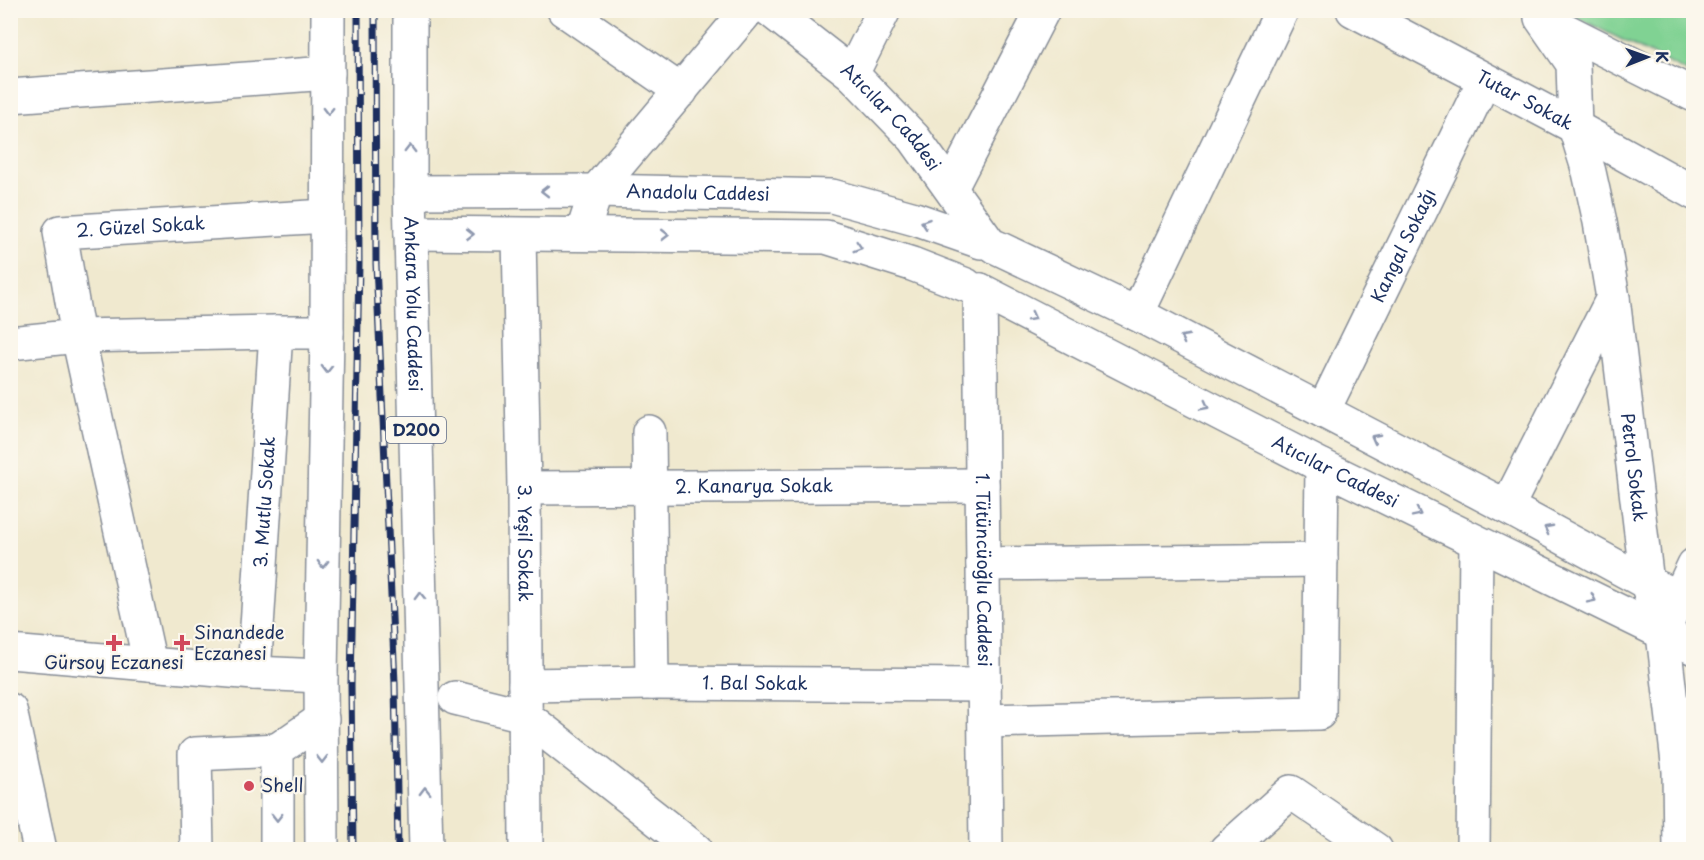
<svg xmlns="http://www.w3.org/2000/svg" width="1704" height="860" font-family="'Playpen Sans',sans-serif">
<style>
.green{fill:#80d293;stroke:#4e8078;stroke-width:1.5}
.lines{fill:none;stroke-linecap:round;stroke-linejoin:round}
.minor-casing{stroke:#868c96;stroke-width:36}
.major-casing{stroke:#868c96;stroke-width:36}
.highway-casing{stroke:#868c96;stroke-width:36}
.minor{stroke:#fff;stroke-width:33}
.major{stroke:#fff;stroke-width:33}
.highway{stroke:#fff;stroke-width:33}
.rail-casing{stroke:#1b2f5e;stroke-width:7}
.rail{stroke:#fbf7ec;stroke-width:4.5;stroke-dasharray:14;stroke-linecap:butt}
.oneway{stroke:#8d97ae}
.poi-dot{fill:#d1495b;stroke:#fbf7ec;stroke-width:2}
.labels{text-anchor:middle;stroke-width:4.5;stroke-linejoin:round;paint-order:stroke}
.shield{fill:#fbf7ec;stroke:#5e6b89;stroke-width:1.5}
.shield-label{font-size:16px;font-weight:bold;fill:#1b2f5e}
.street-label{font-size:18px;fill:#1b2f5e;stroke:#fbf7ec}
.poi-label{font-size:18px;fill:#1b2f5e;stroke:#fbf7ec;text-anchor:start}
</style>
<rect width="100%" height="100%" fill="#fbf7ec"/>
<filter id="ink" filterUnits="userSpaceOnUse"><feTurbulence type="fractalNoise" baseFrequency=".0167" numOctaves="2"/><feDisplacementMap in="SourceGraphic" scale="12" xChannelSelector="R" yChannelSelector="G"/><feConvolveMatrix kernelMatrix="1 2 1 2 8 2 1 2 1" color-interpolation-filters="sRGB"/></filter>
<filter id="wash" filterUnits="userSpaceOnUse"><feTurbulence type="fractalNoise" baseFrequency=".008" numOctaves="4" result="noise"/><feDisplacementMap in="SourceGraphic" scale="24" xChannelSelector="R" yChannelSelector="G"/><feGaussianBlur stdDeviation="1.35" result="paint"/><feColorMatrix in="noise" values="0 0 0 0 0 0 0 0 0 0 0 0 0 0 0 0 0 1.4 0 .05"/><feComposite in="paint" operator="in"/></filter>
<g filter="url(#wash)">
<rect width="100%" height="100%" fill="#f0e9cf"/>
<!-- green -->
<polygon class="green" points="1564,11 1693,11 1693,75"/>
</g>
<g filter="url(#ink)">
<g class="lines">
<!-- minor casing -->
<g class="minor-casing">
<g id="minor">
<polyline points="564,10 681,91"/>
<path id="s1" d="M 1353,10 L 1575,127 L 1694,193"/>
<path id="s2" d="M 1541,18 L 1573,64 L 1575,127 L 1589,172 L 1600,222 L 1613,298 L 1647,583 L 1663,634"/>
<polyline points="1545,20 1694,95"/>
<polyline points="852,74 884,10"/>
<polyline points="10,96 328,73"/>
<polyline points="951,188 1043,10"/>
<polyline points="582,234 596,191 748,10"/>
<path id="s3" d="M 519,235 L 524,488 L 526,850"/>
<path id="s4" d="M 980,290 L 986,850"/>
<polyline points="1137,314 1282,10"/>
<polyline points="10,343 78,336 276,332 327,332"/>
<path id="s5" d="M 1323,411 L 1484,81"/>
<polyline points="649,432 652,683"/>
<path id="s6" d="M 524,488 L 982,485"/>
<polyline points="1507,507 1613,298"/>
<polyline points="983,564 1321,560"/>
<polyline points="1668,621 1694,565"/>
<polyline points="10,652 254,673 321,676"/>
<path id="s7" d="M 150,664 L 78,336 L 60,232 L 327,216"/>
<path id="s8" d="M 254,673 L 276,332"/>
<path id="s9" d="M 525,685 L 652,683 L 984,685"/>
<polyline points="455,698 524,715 696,850"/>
<polyline points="985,721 1319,713 1322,466"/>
<polyline points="197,850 195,754 277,750"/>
<polyline points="277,850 277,750 322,719"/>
<polyline points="1226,850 1291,792 1376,850"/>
<polyline points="1473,850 1476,542"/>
</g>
</g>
<!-- major casing -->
<g class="major-casing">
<g id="major">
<path id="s10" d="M 770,10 L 852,74 L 914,138 L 989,243"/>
<path id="s11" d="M 410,192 L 596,191 L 832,196 L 915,219 L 981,242"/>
<polyline points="411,233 826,237 912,264 966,285"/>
<polyline points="996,247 1137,314 1507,507 1647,583 1694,603"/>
<path id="s12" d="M 980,290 L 1322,466 L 1694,648"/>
<polyline points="1663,634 1679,771 1680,850"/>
<polyline points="10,710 40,850"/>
</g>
</g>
<!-- highway casing -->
<g class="highway-casing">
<g id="highway">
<path id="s13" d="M 410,10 L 410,192 L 426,850"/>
<polyline points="322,850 321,676 327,332 328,10"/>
</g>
</g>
<!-- minor -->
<use href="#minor" class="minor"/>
<!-- major -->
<use href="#major" class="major"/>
<!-- highway -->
<use href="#highway" class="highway"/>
<!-- rail casing -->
<g class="rail-casing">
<g id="rail">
<polyline points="375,10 376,264 395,683 398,850"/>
<polyline points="353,850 351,685 359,264 358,10"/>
</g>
</g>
<!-- rail -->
<use href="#rail" class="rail"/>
</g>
<!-- one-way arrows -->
<defs><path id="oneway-chevron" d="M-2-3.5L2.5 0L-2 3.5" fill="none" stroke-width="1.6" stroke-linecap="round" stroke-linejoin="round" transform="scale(1.5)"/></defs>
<g class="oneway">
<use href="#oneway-chevron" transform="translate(328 111) rotate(91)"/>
<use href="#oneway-chevron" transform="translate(410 149) rotate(-90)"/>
<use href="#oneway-chevron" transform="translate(545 191) rotate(180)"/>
<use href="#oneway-chevron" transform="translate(925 223) rotate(-161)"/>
<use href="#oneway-chevron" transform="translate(470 234) rotate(1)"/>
<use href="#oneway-chevron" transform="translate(665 235) rotate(1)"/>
<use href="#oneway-chevron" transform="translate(858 247) rotate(17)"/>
<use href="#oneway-chevron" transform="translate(1032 317) rotate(27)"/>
<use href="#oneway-chevron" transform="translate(1184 338) rotate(-152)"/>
<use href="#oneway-chevron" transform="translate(327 369) rotate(91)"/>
<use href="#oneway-chevron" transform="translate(1205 406) rotate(27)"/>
<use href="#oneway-chevron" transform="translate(1375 438) rotate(-152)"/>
<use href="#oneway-chevron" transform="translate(1417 513) rotate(26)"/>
<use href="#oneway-chevron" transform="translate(1548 529) rotate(-152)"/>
<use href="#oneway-chevron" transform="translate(323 564) rotate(91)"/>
<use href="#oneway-chevron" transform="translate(420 596) rotate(-91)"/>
<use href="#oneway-chevron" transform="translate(1592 599) rotate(26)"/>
<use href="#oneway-chevron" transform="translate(322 759) rotate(90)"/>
<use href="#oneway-chevron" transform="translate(425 791) rotate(-91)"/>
<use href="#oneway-chevron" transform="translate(277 817) rotate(90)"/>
</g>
</g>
<!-- markers -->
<g class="poi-dot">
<path d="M111 634h6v6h6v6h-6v6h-6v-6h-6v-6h6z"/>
<path d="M179 634h6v6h6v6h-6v6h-6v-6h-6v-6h6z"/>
<circle cx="249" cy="786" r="6"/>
</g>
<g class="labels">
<!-- shield labels -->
<rect class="shield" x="386" y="417" width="60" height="26" rx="4.5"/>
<g class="shield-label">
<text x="416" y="436">D200</text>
</g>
<!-- street labels -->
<g class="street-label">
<text dy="6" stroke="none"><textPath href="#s1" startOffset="194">Tutar Sokak</textPath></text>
<text dy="6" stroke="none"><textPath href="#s10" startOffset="162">Atıcılar Caddesi</textPath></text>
<text dy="6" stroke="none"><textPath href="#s11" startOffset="288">Anadolu Caddesi</textPath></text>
<text dy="6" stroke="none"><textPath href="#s7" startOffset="522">2. Güzel Sokak</textPath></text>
<text dy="6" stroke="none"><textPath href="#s5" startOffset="184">Kangal Sokağı</textPath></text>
<text dy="6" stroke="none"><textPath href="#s13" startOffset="294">Ankara Yolu Caddesi</textPath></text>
<text dy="6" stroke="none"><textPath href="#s2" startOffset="465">Petrol Sokak</textPath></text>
<text dy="6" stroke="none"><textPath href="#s12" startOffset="399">Atıcılar Caddesi</textPath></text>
<text dy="6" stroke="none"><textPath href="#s6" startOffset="230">2. Kanarya Sokak</textPath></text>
<text dy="6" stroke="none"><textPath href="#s8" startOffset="171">3. Mutlu Sokak</textPath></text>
<text dy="6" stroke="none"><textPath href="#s3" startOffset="308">3. Yeşil Sokak</textPath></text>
<text dy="6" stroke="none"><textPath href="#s4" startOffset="280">1. Tütüncüoğlu Caddesi</textPath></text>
<text dy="6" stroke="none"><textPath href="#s9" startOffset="230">1. Bal Sokak</textPath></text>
</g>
<!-- poi labels -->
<g class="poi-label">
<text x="194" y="639">Sinandede<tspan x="194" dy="21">Eczanesi</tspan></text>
<text x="114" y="669" text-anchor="middle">Gürsoy Eczanesi</text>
<text x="261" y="792">Shell</text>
</g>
</g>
<!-- margin -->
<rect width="1704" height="860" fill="none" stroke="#fbf7ec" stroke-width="36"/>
<!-- north arrow -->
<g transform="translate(1647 57) rotate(89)" stroke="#fbf7ec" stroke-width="4.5" paint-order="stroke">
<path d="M0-4.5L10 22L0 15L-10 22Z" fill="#1b2f5e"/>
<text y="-9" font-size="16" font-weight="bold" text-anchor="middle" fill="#1b2f5e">K</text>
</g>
</svg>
